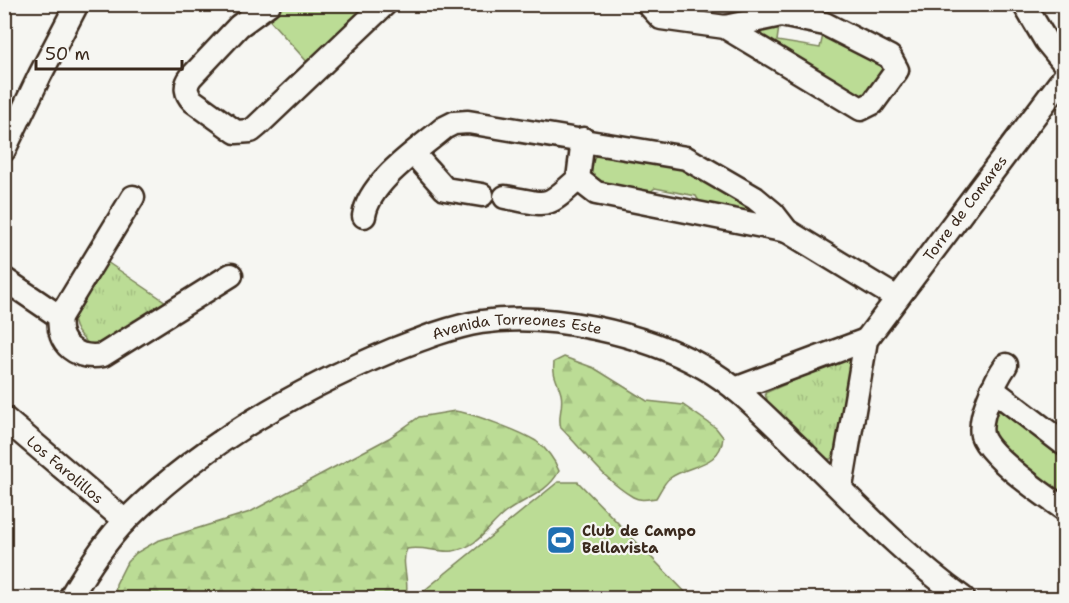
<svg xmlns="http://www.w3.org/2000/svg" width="1069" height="603" font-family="'Shantell Sans',sans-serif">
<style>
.grass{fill:url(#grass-tufts);stroke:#7b835a;stroke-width:1.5}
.forest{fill:url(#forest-firs);stroke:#7b835a;stroke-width:1.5}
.park{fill:#bbdc95;stroke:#7b835a;stroke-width:1.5}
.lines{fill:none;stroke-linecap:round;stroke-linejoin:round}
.minor-casing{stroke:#3b2a1e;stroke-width:27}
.minor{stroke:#f6f6f2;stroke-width:22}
.labels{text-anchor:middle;stroke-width:4.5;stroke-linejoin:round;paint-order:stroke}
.street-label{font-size:15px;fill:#3b2a1e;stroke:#f6f6f2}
.poi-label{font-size:15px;font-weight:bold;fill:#3b2a1e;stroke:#f6f6f2;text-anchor:start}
</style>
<defs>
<pattern id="grass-tufts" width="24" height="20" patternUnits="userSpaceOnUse" patternTransform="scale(1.5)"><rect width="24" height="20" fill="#bbdc95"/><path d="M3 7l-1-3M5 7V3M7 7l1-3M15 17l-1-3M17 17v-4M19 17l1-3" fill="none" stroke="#a2bd80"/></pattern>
<pattern id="forest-firs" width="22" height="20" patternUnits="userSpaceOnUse" patternTransform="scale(1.5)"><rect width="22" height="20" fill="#bbdc95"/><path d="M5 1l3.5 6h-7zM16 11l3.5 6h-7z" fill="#a2bd80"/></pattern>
</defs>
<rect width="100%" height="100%" fill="#f6f6f2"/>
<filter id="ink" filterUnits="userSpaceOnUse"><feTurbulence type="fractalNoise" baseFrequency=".0167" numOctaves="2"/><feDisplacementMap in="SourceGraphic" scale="12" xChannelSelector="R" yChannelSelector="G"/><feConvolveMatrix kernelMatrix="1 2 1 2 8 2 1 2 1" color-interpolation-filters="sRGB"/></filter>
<g filter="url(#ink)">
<!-- grass -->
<g class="grass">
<path d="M 107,262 L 166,302 L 109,342 L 95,349 C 85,341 74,332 73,318 Z"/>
<polygon points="846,358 853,363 835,453 831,459 827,459 767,401 765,393"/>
</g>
<!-- forest -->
<g class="forest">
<path d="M 564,357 L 594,368 L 647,401 L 683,405 L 716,428 L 723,437 C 721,467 690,464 670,478 C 664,482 660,492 656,498 C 648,499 640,501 633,497 C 605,481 583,450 561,428 C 557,415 564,407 561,394 C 558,382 552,375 554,362 Z"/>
<path d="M 455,411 C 475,414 519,431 536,441 C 546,448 555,460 559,471 C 548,493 523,499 505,513 C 487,527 479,547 453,551 C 438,553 423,546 407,549 C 400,563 410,580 406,595 L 401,598 L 326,596 L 323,598 L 115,598 L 116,584 L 127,562 L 136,553 L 157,541 L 250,512 L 389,438 L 419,417 Z"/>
</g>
<!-- park -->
<g class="park">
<polygon points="290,5 378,5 309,64 266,16 273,9"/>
<polygon points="779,27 777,41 820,48 823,35 889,63 867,102 752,30"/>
<polygon points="597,152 682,162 763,214 703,208 696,196 655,188 644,197 598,187 587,177"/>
<polygon points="1002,410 1064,453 1064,502 989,436 996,413"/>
<polygon points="558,482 578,482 691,598 415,598"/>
</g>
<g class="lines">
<!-- minor casing -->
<g class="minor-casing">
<g id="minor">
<path d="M 269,4 L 239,26 L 191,77 C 184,86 186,94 193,101 L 236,132 L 251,131 L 257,126 L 385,4"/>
<polyline points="648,4 661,18 725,27 781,15 825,24 890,57 897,70 873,103 861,109 725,27"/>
<polyline points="1024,4 1046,41 1064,63"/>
<polyline points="4,150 40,75 77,4"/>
<polyline points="414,154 445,189 482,195"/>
<polyline points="578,179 596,193 787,231"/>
<path d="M 133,197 L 60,317 C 56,345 78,360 103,355 L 231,275"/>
<path d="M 505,197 C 549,205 544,210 578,179 L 583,139"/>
<path d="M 364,216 C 369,182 418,150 444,128 L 454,123 L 468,122 L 686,158 L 755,198 L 773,213 L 787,231 L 897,298"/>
<polyline points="4,279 60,317"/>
<path d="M 1006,365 C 996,379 978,417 982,435 C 988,456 1045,496 1064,509"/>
<polyline points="735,389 866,340"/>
<polyline points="992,389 1064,444"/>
<path id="s1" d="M 4,418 L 125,521"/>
<path id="s2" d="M 841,487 L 866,340 L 1064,77"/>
<path id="s3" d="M 70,598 C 86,571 105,541 127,519 C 201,445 297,390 393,350 C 421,339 451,327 481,322 C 549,312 643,333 703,367 C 734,384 760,411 786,436 C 844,491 899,552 963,598"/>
</g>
</g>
<!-- minor -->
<use href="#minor" class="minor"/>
</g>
</g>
<!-- icons -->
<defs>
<g id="stadium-square" transform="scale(1.5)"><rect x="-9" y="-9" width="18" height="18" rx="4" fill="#1f6fb2" stroke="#f6f6f2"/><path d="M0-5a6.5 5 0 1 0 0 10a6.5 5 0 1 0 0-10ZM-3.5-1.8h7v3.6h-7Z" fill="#fff"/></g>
</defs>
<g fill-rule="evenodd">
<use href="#stadium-square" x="561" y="540"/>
</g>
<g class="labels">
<!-- street labels -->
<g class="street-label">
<text dy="5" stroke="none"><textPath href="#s2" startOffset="314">Torre de Comares</textPath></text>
<text dy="5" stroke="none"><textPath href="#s3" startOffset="543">Avenida Torreones Este</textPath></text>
<text dy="5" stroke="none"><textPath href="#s1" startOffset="80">Los Farolillos</textPath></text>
</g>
<!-- poi labels -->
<g class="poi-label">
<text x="582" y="536">Club de Campo<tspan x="582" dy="17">Bellavista</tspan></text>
</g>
</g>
<!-- margin -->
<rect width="1069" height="603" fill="none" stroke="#f6f6f2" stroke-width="24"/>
<rect x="12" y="12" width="1045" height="579" fill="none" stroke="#3b2a1e" stroke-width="2" filter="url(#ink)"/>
<!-- scale -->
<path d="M36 60v9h146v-9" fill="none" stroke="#3b2a1e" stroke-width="3"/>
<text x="45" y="60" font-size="18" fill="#3b2a1e" stroke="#f6f6f2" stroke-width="4.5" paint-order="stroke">50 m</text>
</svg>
